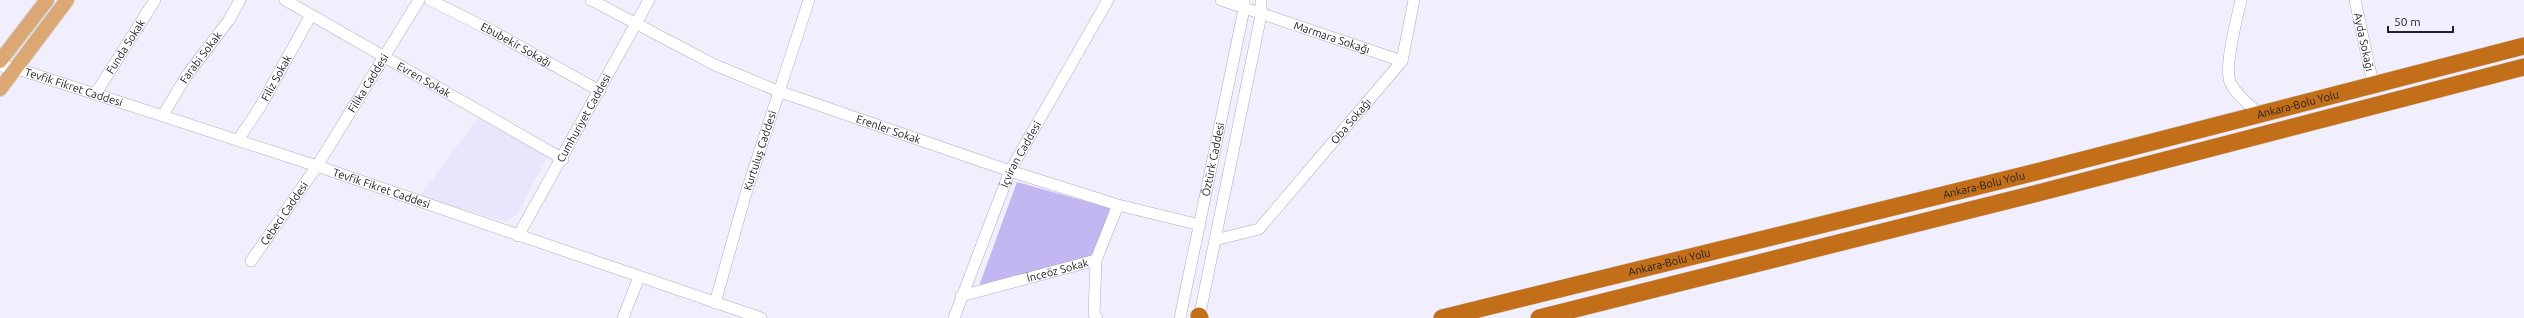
<svg xmlns="http://www.w3.org/2000/svg" width="2524" height="318" font-family="Ubuntu,sans-serif">
<style>
.built{fill:#e8e5fc}
.green{fill:#c2b7f0}
.lines{fill:none;stroke-linecap:round;stroke-linejoin:round}
.minor-casing{stroke:#aeacba;stroke-width:12}
.major-casing{stroke:#d3d3d4;stroke-width:16}
.highway-casing{stroke:#d3d3d4;stroke-width:18}
.minor{stroke:#fff;stroke-width:11}
.major{stroke:#dba874;stroke-width:14}
.highway{stroke:#c36e18;stroke-width:17}
.labels{text-anchor:middle;stroke-width:4;stroke-linejoin:round;paint-order:stroke}
.street-label{font-size:11px;fill:#222127;stroke:#f1effe}
</style>
<rect width="100%" height="100%" fill="#f1effe"/>
<!-- built -->
<polygon class="built" points="480,115 548,155 517,214 506,222 420,196"/>
<!-- green -->
<path class="green" d="M 1017,182 L 1110,208 C 1104,225 1101,248 1087,259 L 979,286 Z"/>
<g class="lines">
<!-- minor casing -->
<g class="minor-casing">
<g id="minor">
<path id="s1" d="M 285,0 L 563,159"/>
<path id="s2" d="M 430,0 L 494,32 L 600,91"/>
<path id="s3" d="M 591,0 L 715,65 L 778,91 L 1010,171 L 1118,205 L 1200,225"/>
<path id="s4" d="M 1221,0 L 1402,61"/>
<path d="M 2241,0 C 2237,18 2224,66 2230,82 C 2235,94 2250,105 2259,114"/>
<path id="s5" d="M 2355,0 L 2373,84"/>
<path id="s6" d="M 0,66 L 15,68 L 317,166 L 761,318"/>
<path id="s7" d="M 96,93 L 155,0"/>
<path id="s8" d="M 163,115 L 187,75 L 229,20 L 240,0"/>
<path id="s9" d="M 238,140 L 260,107 L 311,15"/>
<path id="s10" d="M 518,236 L 649,0"/>
<path id="s11" d="M 1215,240 L 1259,229 L 1402,61 L 1414,0"/>
<path id="s12" d="M 251,261 L 317,166 L 419,0"/>
<path id="s13" d="M 961,296 L 1096,260"/>
<path id="s14" d="M 715,303 L 746,193 L 809,0"/>
<polyline points="623,318 639,277"/>
<path id="s15" d="M 954,318 L 1010,171 L 1108,0"/>
<polyline points="1097,318 1094,314 1096,260 1118,205"/>
<path id="s16" d="M 1180,318 L 1244,9 L 1244,0"/>
<polyline points="1199,318 1261,15 1261,0"/>
</g>
</g>
<!-- major casing -->
<g class="major-casing">
<g id="major">
<polyline points="0,61 47,0"/>
<polyline points="0,89 67,0"/>
</g>
</g>
<!-- highway casing -->
<g class="highway-casing">
<g id="highway">
<polyline points="1199,316 1200,318"/>
<path id="s17" d="M 1442,318 L 2032,173 L 2524,46"/>
<polyline points="1539,318 2038,193 2524,67"/>
</g>
</g>
<!-- minor -->
<use href="#minor" class="minor"/>
<!-- major -->
<use href="#major" class="major"/>
<!-- highway -->
<use href="#highway" class="highway"/>
</g>
<g class="labels">
<!-- street labels -->
<g class="street-label">
<text dy="4" stroke="none"><textPath href="#s4" startOffset="117">Marmara Sokağı</textPath></text>
<text dy="4" stroke="none"><textPath href="#s5" startOffset="43">Ayda Sokağı</textPath></text>
<text dy="4" stroke="none"><textPath href="#s2" startOffset="97">Ebubekir Sokağı</textPath></text>
<text dy="4" stroke="none"><textPath href="#s7" startOffset="55">Funda Sokak</textPath></text>
<text dy="4" stroke="none"><textPath href="#s8" startOffset="69">Farabi Sokak</textPath></text>
<text dy="4" stroke="none"><textPath href="#s9" startOffset="73">Filiz Sokak</textPath></text>
<text dy="4" stroke="none"><textPath href="#s1" startOffset="160">Evren Sokak</textPath></text>
<text dy="4" stroke="none"><textPath href="#s12" startOffset="213">Filika Caddesi</textPath></text>
<text dy="4" stroke="none"><textPath href="#s6" startOffset="77">Tevfik Fikret Caddesi</textPath></text>
<text dy="4" stroke="none"><textPath href="#s17" startOffset="882">Ankara-Bolu Yolu</textPath></text>
<text dy="4" stroke="none"><textPath href="#s10" startOffset="135">Cumhuriyet Caddesi</textPath></text>
<text dy="4" stroke="none"><textPath href="#s11" startOffset="187">Oba Sokağı</textPath></text>
<text dy="4" stroke="none"><textPath href="#s3" startOffset="325">Erenler Sokak</textPath></text>
<text dy="4" stroke="none"><textPath href="#s14" startOffset="159">Kurtuluş Caddesi</textPath></text>
<text dy="4" stroke="none"><textPath href="#s15" startOffset="177">İçviran Caddesi</textPath></text>
<text dy="4" stroke="none"><textPath href="#s16" startOffset="162">Öztürk Caddesi</textPath></text>
<text dy="4" stroke="none"><textPath href="#s17" startOffset="558">Ankara-Bolu Yolu</textPath></text>
<text dy="4" stroke="none"><textPath href="#s6" startOffset="401">Tevfik Fikret Caddesi</textPath></text>
<text dy="4" stroke="none"><textPath href="#s12" startOffset="58">Cebeci Caddesi</textPath></text>
<text dy="4" stroke="none"><textPath href="#s17" startOffset="234">Ankara-Bolu Yolu</textPath></text>
<text dy="4" stroke="none"><textPath href="#s13" startOffset="100">İnceöz Sokak</textPath></text>
</g>
</g>
<!-- scale -->
<path d="M2388 26v6h65v-6" fill="none" stroke="#222127" stroke-width="2"/>
<text x="2394" y="26" font-size="12" fill="#222127" stroke="#f1effe" stroke-width="3" paint-order="stroke">50 m</text>
</svg>
